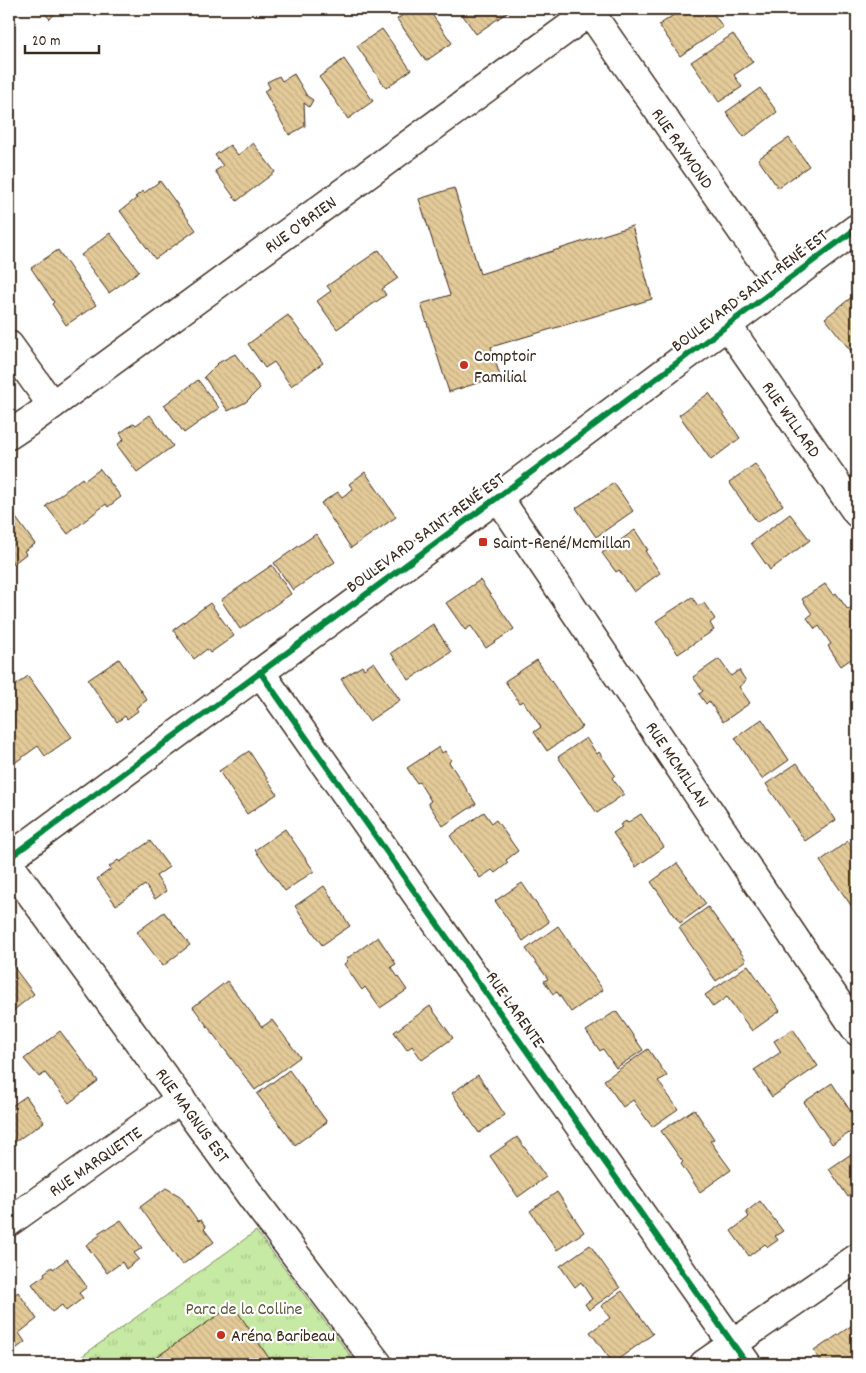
<svg xmlns="http://www.w3.org/2000/svg" width="866" height="1373" font-family="Dekko,sans-serif">
<style>
.grass{fill:url(#grass-tufts);stroke:#808a60}
.building{fill:url(#building-back-hatch);stroke:#3b2a1e}
.lines{fill:none;stroke-linecap:round;stroke-linejoin:round}
.minor-casing{stroke:#3b2a1e;stroke-width:31}
.minor{stroke:#fff;stroke-width:28}
.cycleway-casing{stroke:#fff;stroke-width:9}
.cycleway{stroke:#00873e;stroke-width:6}
.poi-dot{fill:#c8321e;stroke:#fff;stroke-width:2}
.labels{text-anchor:middle;stroke-width:4.5;stroke-linejoin:round;paint-order:stroke}
.street-label{font-size:18px;fill:#3b2a1e;stroke:#fff}
.poi-label{font-size:18px;fill:#3b2a1e;stroke:#fff;text-anchor:start}
.park-label{font-size:18px;fill:#5e5a3f;stroke:#fff}
</style>
<defs>
<pattern id="grass-tufts" width="24" height="20" patternUnits="userSpaceOnUse" patternTransform="scale(1.25)"><rect width="24" height="20" fill="#c6e9a3"/><path d="M3 7l-1-3M5 7V3M7 7l1-3M15 17l-1-3M17 17v-4M19 17l1-3" fill="none" stroke="#abc88c"/></pattern>
<pattern id="building-back-hatch" width="6" height="6" patternUnits="userSpaceOnUse" patternTransform="scale(1.25)"><rect width="6" height="6" fill="#e3ca99"/><path d="M-1 5l2 2M0 0l6 6M5-1l2 2" fill="none" stroke="#c4ae83"/></pattern>
</defs>
<rect width="100%" height="100%" fill="#fff"/>
<filter id="ink" filterUnits="userSpaceOnUse"><feTurbulence type="fractalNoise" baseFrequency=".02" numOctaves="2"/><feDisplacementMap in="SourceGraphic" scale="10" xChannelSelector="R" yChannelSelector="G"/><feConvolveMatrix kernelMatrix="1 2 1 2 8 2 1 2 1" color-interpolation-filters="sRGB"/></filter>
<g filter="url(#ink)">
<!-- grass -->
<polygon class="grass" points="256,1231 357,1364 71,1364"/>
<!-- building -->
<g class="building">
<polygon points="40,9 59,9 50,19"/>
<polygon points="412,9 428,9 452,43 426,61 397,19"/>
<polygon points="460,9 512,9 476,34 459,10"/>
<polygon points="682,9 710,9 723,27 680,56 659,25"/>
<polygon points="382,29 411,70 386,88 357,46"/>
<polygon points="733,34 753,62 734,75 742,87 719,102 691,62"/>
<polygon points="344,59 373,101 348,119 319,77"/>
<polygon points="294,74 307,96 313,100 309,107 304,103 305,126 289,135 264,91 270,88 267,82 279,76 282,81"/>
<polygon points="760,88 777,112 744,137 726,112"/>
<polygon points="789,138 809,166 778,188 758,159"/>
<polygon points="253,143 275,172 237,201 215,171 223,166 215,155 230,145 238,155"/>
<polygon points="160,181 196,230 155,259 120,211 137,198 135,197 143,191 144,193"/>
<polygon points="454,188 480,274 632,226 652,299 491,347 500,376 449,392 421,304 450,295 419,199"/>
<polygon points="110,233 139,271 109,293 81,255"/>
<polygon points="58,250 96,305 66,325 52,304 54,302 31,268"/>
<polygon points="379,250 398,278 382,289 386,295 337,329 317,301 331,291 327,286"/>
<polygon points="857,293 857,359 825,318"/>
<polygon points="288,315 323,363 291,386 274,362 265,368 248,344"/>
<polygon points="235,354 260,388 246,402 228,411 204,377 218,363"/>
<polygon points="198,380 219,408 184,433 164,405"/>
<polygon points="709,393 740,438 711,460 679,415"/>
<polygon points="150,415 173,446 137,472 117,445 124,439 120,433 134,423 136,425"/>
<polygon points="755,464 783,505 757,522 729,482"/>
<polygon points="100,469 121,497 108,507 106,504 68,534 46,506 82,478 84,481"/>
<polygon points="365,472 396,517 351,548 321,503 338,492 342,497 353,489 349,484"/>
<polygon points="614,483 633,511 596,537 576,508"/>
<polygon points="11,511 35,544 24,551 26,554 13,564 11,560 9,561 9,512"/>
<polygon points="790,514 810,540 770,570 751,543"/>
<polygon points="635,530 648,550 645,551 660,573 634,592 619,570 616,572 602,553"/>
<polygon points="316,534 335,562 293,590 274,563"/>
<polygon points="272,565 291,594 240,629 221,600"/>
<polygon points="480,580 514,629 486,648 471,626 465,630 446,603"/>
<polygon points="825,584 833,595 836,593 848,610 852,607 857,614 857,629 852,633 857,640 857,655 841,666 828,646 831,644 819,626 815,629 807,618 812,614 802,599"/>
<polygon points="692,597 698,606 704,603 715,619 710,623 714,630 678,654 656,621"/>
<polygon points="210,603 234,636 210,653 207,649 194,659 173,630"/>
<polygon points="433,624 451,652 409,680 391,653"/>
<polygon points="119,659 147,700 136,708 138,711 127,719 125,716 117,722 88,680"/>
<polygon points="719,659 731,676 739,670 746,681 739,687 750,703 723,722 709,701 706,704 699,694 703,691 693,677"/>
<polygon points="537,660 582,727 547,751 534,732 541,727 523,701 519,703 505,681"/>
<polygon points="374,662 400,700 369,721 341,679 362,666 364,669"/>
<polygon points="28,676 72,737 45,756 38,746 9,767 9,690"/>
<polygon points="762,719 789,760 762,779 735,738"/>
<polygon points="586,738 597,754 599,752 615,775 612,778 624,794 597,813 558,757"/>
<polygon points="439,747 442,753 445,751 451,760 449,762 476,804 443,826 428,803 431,801 419,782 417,783 407,768"/>
<polygon points="249,751 277,794 247,814 219,771"/>
<polygon points="797,763 836,820 805,841 766,784"/>
<polygon points="484,812 492,823 496,820 518,851 506,860 508,863 495,873 492,870 480,878 450,836"/>
<polygon points="641,814 664,847 636,867 613,833 622,827 620,825 626,821 627,823"/>
<polygon points="285,829 314,871 285,891 255,850"/>
<polygon points="150,841 169,867 156,876 166,891 155,899 145,885 116,905 97,879 111,869 109,867 118,860 120,862"/>
<polygon points="848,841 857,855 857,910 855,911 820,861"/>
<polygon points="677,863 706,904 680,923 651,882"/>
<polygon points="522,883 549,922 523,941 495,901"/>
<polygon points="324,886 350,926 322,945 295,906"/>
<polygon points="708,907 746,960 716,981 679,928"/>
<polygon points="164,912 190,945 163,966 137,932"/>
<polygon points="558,926 603,990 571,1012 557,992 553,994 544,981 548,979 526,949"/>
<polygon points="378,937 396,964 391,967 407,990 380,1008 365,987 362,990 344,964 348,961 346,959"/>
<polygon points="9,961 34,994 9,1014"/>
<polygon points="748,965 780,1011 752,1031 727,997 713,1007 705,995"/>
<polygon points="227,981 262,1027 272,1020 300,1057 255,1090 193,1007"/>
<polygon points="430,1006 453,1038 422,1060 412,1046 407,1050 394,1032"/>
<polygon points="616,1011 643,1050 616,1068 603,1049 600,1051 586,1031"/>
<polygon points="793,1029 818,1066 772,1097 754,1070 781,1052 774,1041"/>
<polygon points="60,1031 98,1081 69,1103 45,1073 39,1077 24,1059"/>
<polygon points="648,1049 667,1076 658,1081 678,1109 652,1127 633,1100 623,1107 604,1080"/>
<polygon points="289,1070 327,1122 295,1145 257,1094"/>
<polygon points="478,1075 505,1115 479,1133 452,1093"/>
<polygon points="832,1083 857,1121 857,1128 832,1144 804,1102"/>
<polygon points="26,1096 44,1122 9,1146 9,1108"/>
<polygon points="694,1109 714,1139 710,1141 731,1170 700,1192 681,1164 683,1162 661,1131"/>
<polygon points="517,1137 546,1177 518,1197 490,1156"/>
<polygon points="857,1150 857,1190 848,1197 829,1169"/>
<polygon points="166,1188 180,1196 198,1221 201,1220 206,1227 204,1229 214,1242 182,1265 140,1207"/>
<polygon points="557,1192 584,1232 557,1250 530,1211"/>
<polygon points="760,1201 783,1231 775,1236 778,1240 768,1247 765,1244 749,1256 731,1231 749,1217 746,1212"/>
<polygon points="121,1220 142,1248 134,1253 139,1259 126,1269 122,1262 107,1273 86,1245 100,1235 98,1233 106,1228 107,1229"/>
<polygon points="590,1245 620,1288 589,1310 585,1304 592,1299 581,1282 575,1287 560,1266"/>
<polygon points="67,1259 87,1287 79,1293 83,1298 66,1311 62,1305 52,1312 32,1284 45,1275 44,1273 52,1267 53,1269"/>
<polygon points="622,1291 653,1334 613,1363 590,1332 610,1318 601,1306"/>
<polygon points="18,1292 37,1319 19,1333 25,1342 9,1354 9,1299"/>
<polygon points="233,1305 273,1364 146,1364"/>
<polygon points="851,1326 857,1335 857,1364 817,1364 820,1361 814,1351"/>
</g>
<g class="lines">
<!-- minor casing -->
<g class="minor-casing">
<g id="minor">
<polyline points="588,9 780,286"/>
<polyline points="727,325 857,513"/>
<polyline points="9,345 52,405"/>
<polyline points="9,435 33,419 590,12"/>
<polyline points="498,497 857,1031"/>
<polyline points="260,672 747,1364"/>
<polyline points="9,858 498,497 857,228"/>
<polyline points="9,864 254,1200 378,1364"/>
<polyline points="9,1222 181,1099"/>
<polyline points="704,1364 857,1258"/>
</g>
</g>
<!-- minor -->
<use href="#minor" class="minor"/>
<!-- cycleway casing -->
<g class="cycleway-casing">
<g id="cycleway">
<polyline points="260,672 747,1364"/>
<polyline points="9,858 498,497 857,228"/>
</g>
</g>
<!-- cycleway -->
<use href="#cycleway" class="cycleway"/>
</g>
</g>
<!-- markers -->
<g class="poi-dot">
<circle cx="464" cy="365" r="5"/>
<rect x="478" y="537" width="10" height="10" rx="2.5"/>
<circle cx="221" cy="1335" r="5"/>
</g>
<g class="labels">
<!-- street labels -->
<g class="street-label">
<text transform="translate(683 148) rotate(55)" y="6">RUE RAYMOND</text>
<text transform="translate(300 224) rotate(-36)" y="6">RUE O'BRIEN</text>
<text transform="translate(749 290) rotate(-37)" y="6">BOULEVARD SAINT-RENÉ EST</text>
<text transform="translate(792 419) rotate(55)" y="6">RUE WILLARD</text>
<text transform="translate(425 532) rotate(-36)" y="6">BOULEVARD SAINT-RENÉ EST</text>
<text transform="translate(678 764) rotate(56)" y="6">RUE MCMILLAN</text>
<text transform="translate(516 1009) rotate(55)" y="6">RUE LARENTE</text>
<text transform="translate(193 1115) rotate(54)" y="6">RUE MAGNUS EST</text>
<text transform="translate(95 1161) rotate(-35)" y="6">RUE MARQUETTE</text>
</g>
<!-- poi labels -->
<g class="poi-label">
<text x="474" y="361">Comptoir<tspan x="474" dy="21">Familial</tspan></text>
<text x="493" y="548">Saint-René/Mcmillan</text>
<text x="231" y="1341">Aréna Baribeau</text>
</g>
<!-- park labels -->
<g class="park-label">
<text x="244" y="1314">Parc de la Colline</text>
</g>
</g>
<!-- margin -->
<rect width="866" height="1373" fill="none" stroke="#fff" stroke-width="30"/>
<rect x="15" y="15" width="836" height="1343" fill="none" stroke="#3b2a1e" stroke-width="2" filter="url(#ink)"/>
<!-- scale -->
<path d="M25 45v8h74v-8" fill="none" stroke="#3b2a1e" stroke-width="2.5"/>
<text x="32" y="45" font-size="15" fill="#3b2a1e" stroke="#ffffff" stroke-width="4" paint-order="stroke">20 m</text>
</svg>
